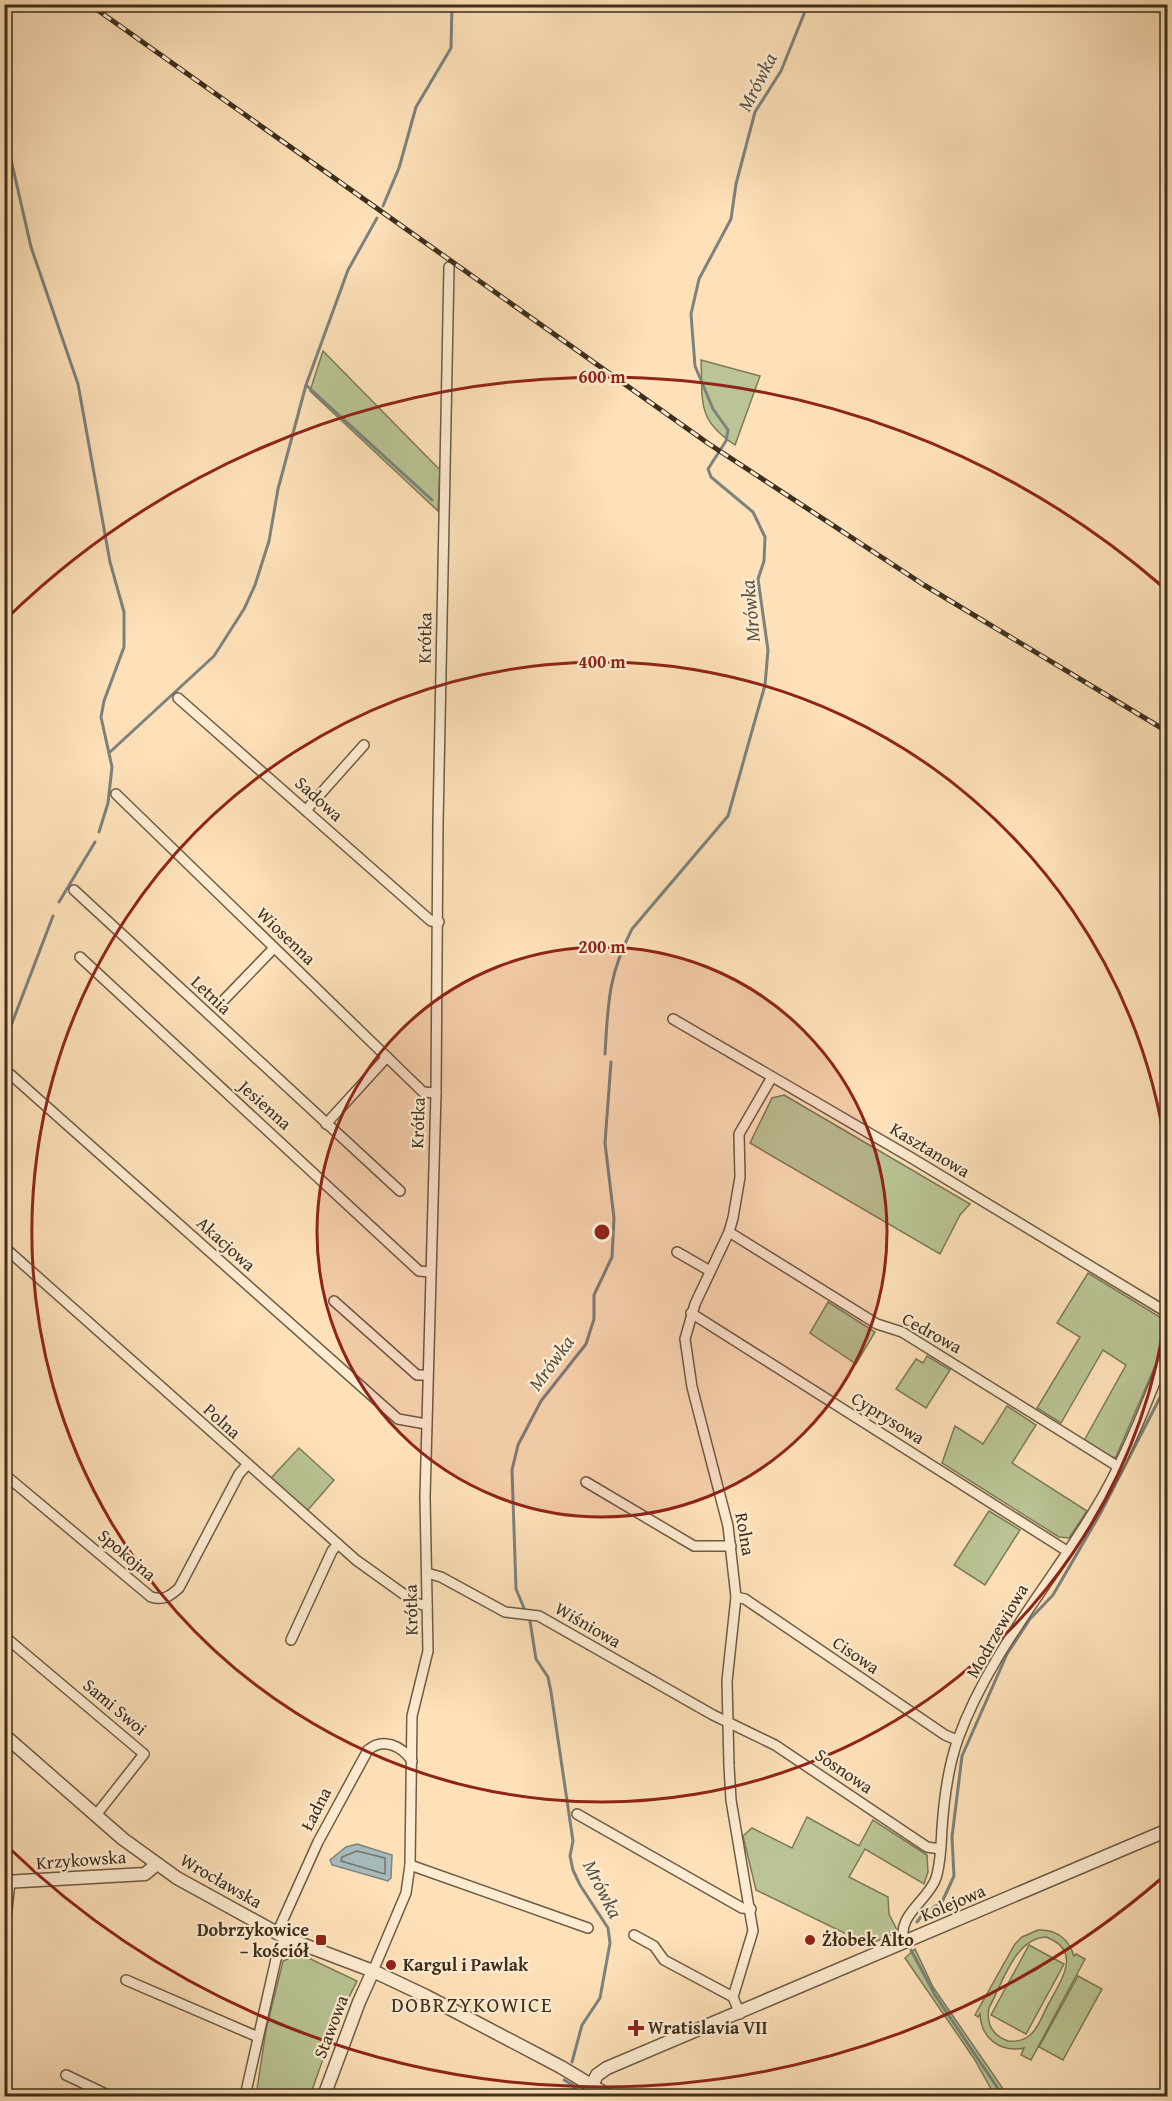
<svg xmlns="http://www.w3.org/2000/svg" width="1172" height="2101" font-family="'Gentium Book Plus',serif">
<style>
.green{fill:#bac494;stroke:#7c7a58;stroke-width:1.5;fill-rule:evenodd}
.water{fill:#a6babb;stroke:#7c827c;stroke-width:1.5}
.lines{fill:none;stroke-linecap:round;stroke-linejoin:round}
.shore{stroke:#72746c;stroke-width:1.5}
.stream{stroke:#7c827c;stroke-width:3}
.minor-casing{stroke:#6d5c44;stroke-width:12}
.tertiary-casing{stroke:#6d5c44;stroke-width:15}
.minor{stroke:#feecd2;stroke-width:9}
.tertiary{stroke:#feecd2;stroke-width:12}
.rail-casing{stroke:#3d2f1d;stroke-width:5}
.rail{stroke:#feecd2;stroke-width:3;stroke-dasharray:9;stroke-linecap:butt}
.ring{fill:none;stroke:#8f2418;stroke-width:3}
.poi-dot{fill:#8f2418;stroke:#feecd2;stroke-width:2}
.labels{text-anchor:middle;stroke-width:4.5;stroke-linejoin:round;paint-order:stroke}
.street-label{font-size:18px;fill:#3d2f1d;stroke:#feecd2}
.poi-label{font-size:18px;font-weight:bold;fill:#3d2f1d;stroke:#feecd2;text-anchor:start}
.water-label{font-size:20px;font-style:italic;fill:#575244;stroke:#feecd2}
.quarter-label{font-size:21px;letter-spacing:1.5px;fill:#3d2f1d;stroke:#feecd2}
.centre{fill:#8f2418;stroke:#feecd2;stroke-width:3}
.ring-label{font-size:18px;text-anchor:middle;font-weight:bold;fill:#8f2418;stroke:#feecd2;stroke-width:4.5;stroke-linejoin:round;paint-order:stroke}
</style>
<rect width="100%" height="100%" fill="#fee1b9"/>
<filter id="stains"><feTurbulence type="fractalNoise" baseFrequency=".00333" numOctaves="4"/><feColorMatrix values="0 0 0 0 .2 0 0 0 0 .09 0 0 0 0 .02 0 0 0 .5 -.17"/></filter>
<radialGradient id="worn" r=".72"><stop offset=".6" stop-color="#630" stop-opacity="0"/><stop offset="1" stop-color="#630" stop-opacity=".3"/></radialGradient>
<!-- green -->
<g class="green">
<polygon points="323,351 440,470 438,511 310,391"/>
<path d="M 701,360 L 760,376 L 735,445 C 696,419 703,402 701,360 Z"/>
<polygon points="784,1095 970,1204 960,1215 940,1254 750,1143 772,1098"/>
<polygon points="1088,1273 1163,1319 1167,1338 1116,1457 1110,1458 1084,1443 1085,1439 1126,1365 1103,1350 1061,1423 1037,1408 1080,1337 1057,1323"/>
<polygon points="828,1302 875,1332 856,1364 810,1333"/>
<polygon points="927,1356 950,1370 926,1408 896,1389 916,1359 923,1363"/>
<polygon points="1007,1406 1036,1425 1012,1463 1087,1511 1069,1538 1059,1537 942,1463 955,1426 983,1444"/>
<polygon points="299,1448 334,1480 307,1511 271,1478"/>
<polygon points="989,1511 1020,1530 985,1585 954,1565"/>
<polygon points="807,1817 859,1846 873,1820 927,1855 928,1872 924,1884 865,1849 849,1877 888,1897 889,1914 898,1932 865,1946 863,1942 756,1890 743,1836 752,1828 792,1848"/>
<path d="M 1038,1930 C 1056,1929 1069,1939 1074,1956 L 1076,1954 L 1085,1959 L 1031,2060 L 1021,2055 L 1024,2048 C 1000,2053 981,2038 980,2014 L 978,2017 L 975,2015 L 1015,1944 L 1022,1937 ZM 1046,1937 C 1083,1951 1061,1980 1049,2003 C 1043,2013 1039,2028 1030,2035 C 1023,2041 1016,2042 1008,2041 C 992,2035 986,2024 989,2008 C 1002,1984 1015,1938 1046,1937 Z"/>
<polygon points="1029,1945 1064,1964 1026,2034 991,2015"/>
<polygon points="915,1949 933,1987 1008,2096 995,2096 975,2060 905,1958"/>
<polygon points="300,1954 357,1981 319,2057 323,2059 310,2096 256,2096 266,2030 283,1961"/>
<polygon points="1078,1976 1102,1989 1063,2060 1039,2047"/>
</g>
<!-- water -->
<polygon class="water" points="357,1844 392,1855 391,1878 388,1881 332,1865 330,1860 346,1847"/>
<g class="lines">
<!-- shore -->
<polygon class="shore" points="357,1851 385,1858 385,1874 341,1861 342,1857"/>
<!-- stream -->
<g class="stream">
<polyline points="4,129 31,247 78,384 110,562 124,612 124,647 104,701 101,717 112,767 108,803 99,832"/>
<polyline points="383,206 399,168 416,107 451,48 452,4"/>
<polyline points="306,385 432,500"/>
<polyline points="110,752 214,656 244,609 255,585 269,541 278,489 306,385 348,270 377,218"/>
<polyline points="59,902 95,842"/>
<polyline points="4,1044 53,916"/>
<path d="M 605,1054 C 608,1003 608,976 632,929 L 728,816 L 765,685 L 768,650 L 758,579 L 764,561 L 765,537 L 753,512 L 711,477 L 708,469 L 726,441 L 728,430 L 713,409 L 695,366 L 691,314 L 699,279 L 731,219 L 736,184 L 755,112 L 781,71 L 808,4"/>
<polyline points="524,1608 516,1589 512,1470 518,1445 541,1401 586,1344 594,1319 594,1295 612,1257 614,1218 605,1143 611,1062"/>
<polyline points="530,1621 536,1659 548,1677 551,1692 573,1841 570,1856 573,1870 580,1885 608,1928 610,1943 600,1998 582,2025 572,2062"/>
<polyline points="917,1922 923,1914 942,1902 954,1876 952,1837 962,1756 1007,1654 1030,1619 1053,1595 1100,1514 1168,1382"/>
<polyline points="911,1950 935,1995 1003,2096"/>
<polyline points="564,2080 573,2085 579,2096"/>
</g>
<!-- minor casing -->
<g class="minor-casing">
<g id="minor">
<polyline points="178,698 431,921 439,922"/>
<polyline points="116,794 423,1092 436,1093"/>
<polyline points="307,809 364,745"/>
<polyline points="74,890 400,1191"/>
<polyline points="80,957 419,1271 430,1272"/>
<polyline points="219,1005 274,948"/>
<polyline points="673,1019 910,1157 1168,1313"/>
<polyline points="10,1074 398,1419 426,1424"/>
<polyline points="326,1124 387,1057"/>
<polyline points="729,1232 877,1324 902,1332 1117,1466"/>
<polyline points="4,1247 356,1560 416,1603 427,1606"/>
<polyline points="677,1252 710,1271"/>
<polyline points="334,1301 417,1375 427,1375"/>
<polyline points="691,1313 1067,1551"/>
<path d="M 4,1474 L 151,1597 C 164,1601 170,1596 179,1588 L 239,1474 L 247,1465"/>
<polyline points="586,1482 694,1546 731,1546"/>
<polyline points="427,1573 441,1577 505,1612 539,1616 713,1715 775,1745 927,1847 940,1849"/>
<polyline points="736,1597 745,1599 945,1735 957,1740"/>
<polyline points="4,1636 144,1754 96,1815"/>
<polyline points="291,1640 332,1551 338,1544"/>
<polyline points="577,1814 742,1908 751,1909"/>
<polyline points="410,1865 588,1928"/>
<path d="M 277,1933 L 318,1842 L 368,1750 C 383,1737 402,1746 412,1761"/>
<polyline points="634,1935 654,1946 664,1960 733,1997"/>
<polyline points="4,1936 10,1882"/>
<path d="M 905,1943 C 894,1917 929,1900 936,1878 C 941,1862 941,1844 942,1828 C 944,1799 948,1767 958,1739 C 991,1648 1057,1577 1104,1494 C 1129,1449 1149,1398 1168,1349"/>
<polyline points="373,1971 406,1893 410,1865 412,1716 428,1651 425,1497 436,1093 438,823 449,267"/>
<polyline points="126,1980 258,2037"/>
<polyline points="740,2014 733,1997 753,1931 731,1800 729,1766 727,1681 736,1597 728,1526 692,1387 685,1339 695,1304 729,1232 733,1218 740,1177 739,1134 772,1077"/>
<polyline points="66,2075 110,2096"/>
<polyline points="245,2096 276,1959 286,1938"/>
<polyline points="589,2096 592,2085"/>
</g>
</g>
<!-- tertiary casing -->
<g class="tertiary-casing">
<g id="tertiary">
<polyline points="4,1735 123,1839 177,1878 286,1938 373,1971 426,1996 561,2067 609,2096"/>
<polyline points="4,1882 145,1874 157,1864"/>
<polyline points="592,2085 597,2075 607,2068 1168,1830"/>
<polyline points="324,2096 359,2002 373,1971"/>
</g>
</g>
<!-- minor -->
<use href="#minor" class="minor"/>
<!-- tertiary -->
<use href="#tertiary" class="tertiary"/>
<!-- rail casing -->
<g class="rail-casing">
<polyline id="rail" points="89,4 709,444 924,585 1168,732"/>
</g>
<!-- rail -->
<use href="#rail" class="rail"/>
</g>
<!-- distance rings -->
<circle cx="602" cy="1232" r="285" fill="#8f2418" fill-opacity=".12"/>
<g class="ring">
<circle cx="602" cy="1232" r="285"/>
<path d="M1167 1306A570 570 0 1 1 1167 1158"/>
<path d="M1163 1877A855 855 0 0 1 8 1847M8 617A855 855 0 0 1 1163 587"/>
</g>
<!-- markers -->
<g class="poi-dot">
<rect x="315" y="1934" width="12" height="12" rx="3"/>
<circle cx="810" cy="1940" r="6"/>
<circle cx="391" cy="1965" r="6"/>
<path d="M633 2019h6v6h6v6h-6v6h-6v-6h-6v-6h6z"/>
</g>
<g class="labels">
<!-- street labels -->
<g class="street-label">
<text transform="translate(425 638) rotate(-89)" y="6">Krótka</text>
<text transform="translate(319 799) rotate(42)" y="6">Sadowa</text>
<text transform="translate(286 936) rotate(44)" y="6">Wiosenna</text>
<text transform="translate(211 995) rotate(43)" y="6">Letnia</text>
<text transform="translate(265 1105) rotate(42)" y="6">Jesienna</text>
<text transform="translate(418 1123) rotate(-88)" y="6">Krótka</text>
<text transform="translate(930 1150) rotate(31)" y="6">Kasztanowa</text>
<text transform="translate(226 1244) rotate(42)" y="6">Akacjowa</text>
<text transform="translate(932 1333) rotate(29)" y="6">Cedrowa</text>
<text transform="translate(888 1418) rotate(32)" y="6">Cyprysowa</text>
<text transform="translate(222 1421) rotate(42)" y="6">Polna</text>
<text transform="translate(745 1534) rotate(80)" y="6">Rolna</text>
<text transform="translate(127 1555) rotate(40)" y="6">Spokojna</text>
<text transform="translate(411 1610) rotate(-91)" y="6">Krótka</text>
<text transform="translate(588 1625) rotate(30)" y="6">Wiśniowa</text>
<text transform="translate(997 1631) rotate(-60)" y="6">Modrzewiowa</text>
<text transform="translate(856 1655) rotate(34)" y="6">Cisowa</text>
<text transform="translate(115 1707) rotate(40)" y="6">Sami Swoi</text>
<text transform="translate(844 1771) rotate(34)" y="6">Sosnowa</text>
<text transform="translate(316 1809) rotate(-63)" y="6">Ładna</text>
<text transform="translate(81 1860) rotate(-4)" y="6">Krzykowska</text>
<text transform="translate(221 1881) rotate(30)" y="6">Wrocławska</text>
<text transform="translate(953 1903) rotate(-23)" y="6">Kolejowa</text>
<text transform="translate(331 2027) rotate(-69)" y="6">Stawowa</text>
</g>
<!-- poi labels -->
<g class="poi-label">
<text x="309" y="1936" text-anchor="end">Dobrzykowice<tspan x="309" dy="21">– kościół</tspan></text>
<text x="822" y="1946">Żłobek Alto</text>
<text x="403" y="1971">Kargul i Pawlak</text>
<text x="648" y="2034">Wratislavia VII</text>
</g>
<!-- water labels -->
<g class="water-label">
<text transform="translate(757 82) rotate(-63)" y="7">Mrówka</text>
<text transform="translate(750 611) rotate(-95)" y="7">Mrówka</text>
<text transform="translate(551 1363) rotate(-54)" y="7">Mrówka</text>
<text transform="translate(603 1889) rotate(63)" y="7">Mrówka</text>
</g>
<!-- quarter labels -->
<g class="quarter-label">
<text x="472" y="2012">DOBRZYKOWICE</text>
</g>
</g>
<circle cx="602" cy="1232" r="9" class="centre"/>
<g class="ring-label">
<text x="602" y="383">600 m</text>
<text x="602" y="668">400 m</text>
<text x="602" y="953">200 m</text>
</g>
<!-- margin -->
<rect width="1172" height="2101" fill="none" stroke="#fee1b9" stroke-width="24"/>
<rect x="6" y="6" width="1160" height="2089" fill="none" stroke="#3d2f1d" stroke-width="3"/>
<rect x="12" y="12" width="1148" height="2077" fill="none" stroke="#3d2f1d" stroke-width="1.5"/>
<rect width="100%" height="100%" filter="url(#stains)"/>
<rect width="100%" height="100%" fill="url(#worn)"/>
</svg>
